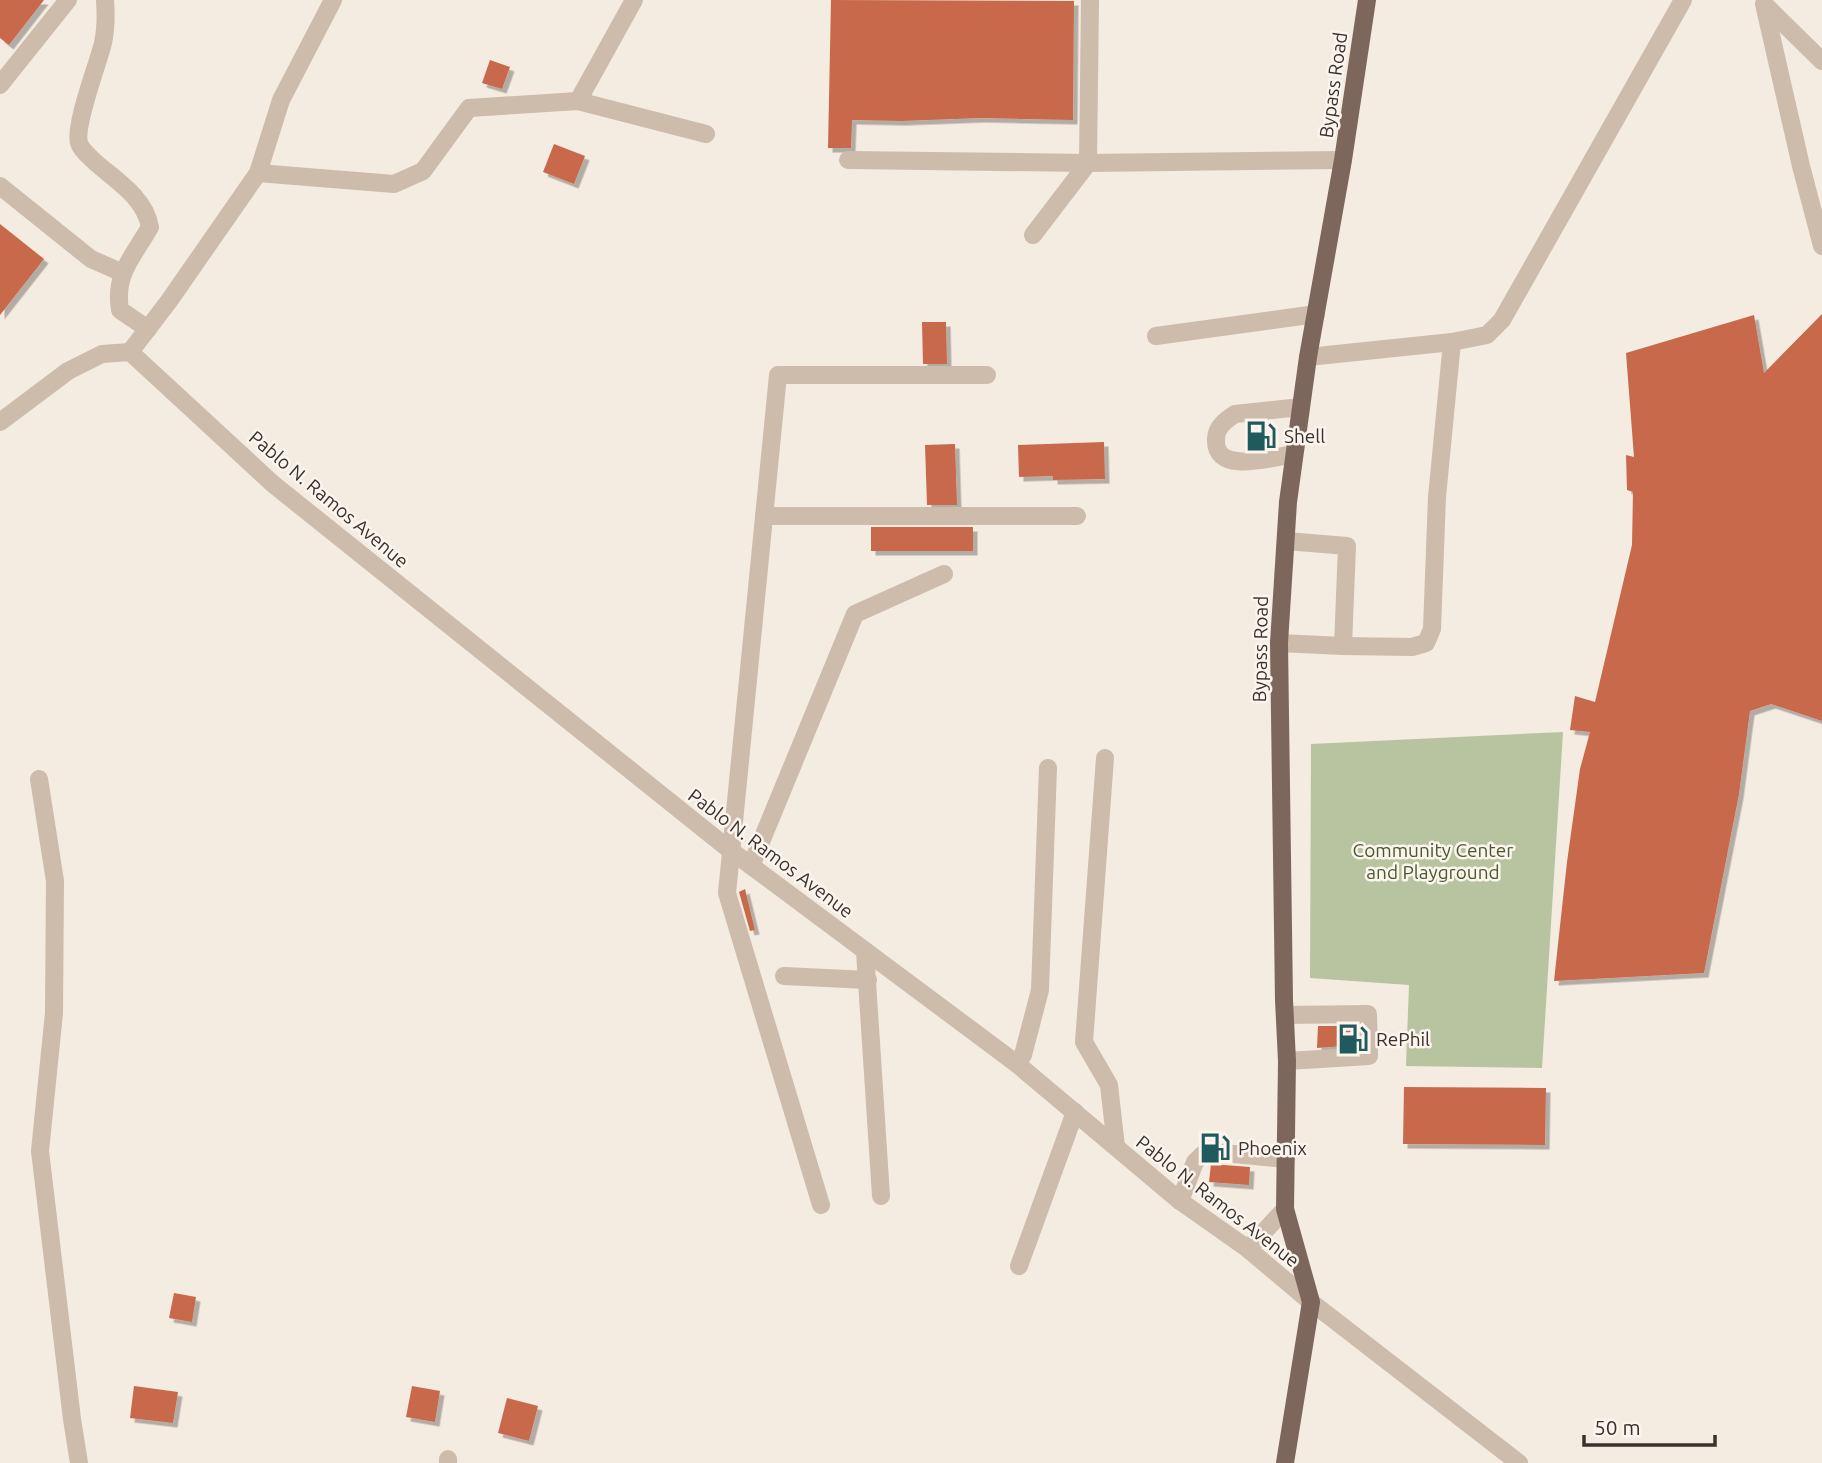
<svg xmlns="http://www.w3.org/2000/svg" width="1822" height="1463" font-family="Ubuntu,sans-serif">
<style>
.green{fill:#b8c4a0}
.building{fill:#c8694b;filter:url(#shadow)}
.lines{fill:none;stroke-linecap:round;stroke-linejoin:round}
.minor{stroke:#cdbbac;stroke-width:18}
.major{stroke:#7d675c;stroke-width:18}
.labels{text-anchor:middle;stroke-width:5;stroke-linejoin:round;paint-order:stroke}
.street-label{font-size:19px;fill:#3b302b;stroke:#fbf5ee}
.poi-label{font-size:19px;fill:#3b302b;stroke:#fbf5ee;text-anchor:start}
.park-label{font-size:19px;fill:#4a5a2e;stroke:#fbf5ee}
</style>
<defs>
<filter id="shadow"><feDropShadow dx="4.5" dy="4.5" stdDeviation="0" flood-color="#0004"/></filter>
</defs>
<rect width="100%" height="100%" fill="#f4ebe1"/>
<!-- green -->
<polygon class="green" points="1563,732 1542,1068 1406,1066 1409,985 1310,978 1311,744"/>
<!-- building -->
<g class="building">
<polygon points="0,0 44,0 9,45 0,38"/>
<polygon points="831,0 1074,1 1073,120 981,118 901,121 852,120 851,148 828,148"/>
<polygon points="490,60 510,67 502,89 482,83"/>
<polygon points="554,144 585,156 574,184 543,172"/>
<polygon points="0,224 44,259 0,315"/>
<polygon points="1822,314 1822,721 1771,704 1750,711 1739,794 1704,973 1554,981 1567,862 1580,769 1590,732 1570,730 1575,696 1595,702 1632,545 1633,492 1627,490 1626,455 1634,457 1626,353 1754,315 1764,373"/>
<polygon points="922,322 946,322 947,364 923,364"/>
<polygon points="1104,442 1105,479 1053,480 1053,476 1019,477 1018,445"/>
<polygon points="955,444 957,505 927,505 925,445"/>
<rect x="871" y="527" width="102" height="24"/>
<polygon points="745,889 755,930 750,931 739,892"/>
<polygon points="1318,1026 1357,1026 1357,1045 1317,1048"/>
<polygon points="1404,1087 1546,1088 1545,1145 1403,1144"/>
<polygon points="1211,1164 1250,1167 1249,1185 1209,1182"/>
<polygon points="174,1293 196,1297 192,1322 169,1318"/>
<polygon points="134,1386 178,1392 173,1423 130,1418"/>
<polygon points="412,1386 440,1391 435,1422 406,1417"/>
<polygon points="507,1398 538,1406 529,1441 498,1433"/>
</g>
<g class="lines">
<!-- minor -->
<g class="minor">
<path d="M 105,0 C 106,14 106,29 103,43 C 98,64 74,125 79,143 C 81,150 90,157 96,163 C 117,181 145,198 150,227 C 133,257 114,274 120,310 L 148,329"/>
<polyline points="1764,4 1801,166 1822,246"/>
<polyline points="1765,5 1822,61"/>
<polyline points="0,85 68,0"/>
<polyline points="578,101 634,0"/>
<polyline points="848,160 1088,163 1343,160"/>
<polyline points="258,173 394,184 423,171 469,108 578,101 706,134"/>
<polyline points="0,186 91,259 123,273"/>
<polyline points="1033,235 1088,163 1090,0"/>
<polyline points="1156,336 1316,314"/>
<polyline points="130,352 169,301 258,173 281,100 333,0"/>
<polyline points="1308,357 1452,342 1487,335 1502,320 1683,0"/>
<polyline points="0,422 68,371 102,354 130,352 273,484 730,850 1017,1064 1180,1201 1248,1249 1311,1302 1519,1463"/>
<path d="M 1294,454 C 1273,457 1214,476 1216,439 C 1216,427 1226,420 1235,414 L 1301,407"/>
<polyline points="764,516 1077,516"/>
<polyline points="1279,643 1343,646 1347,546 1286,541"/>
<polyline points="1343,646 1412,647 1426,643 1432,629 1437,497 1452,342"/>
<polyline points="1105,758 1084,1042 1109,1085 1116,1147"/>
<polyline points="39,779 55,881 54,1013 40,1151 72,1419 79,1463"/>
<polyline points="751,866 855,614 944,574"/>
<polyline points="865,951 881,1196"/>
<polyline points="784,976 868,980"/>
<polyline points="1285,1015 1368,1014 1369,1056 1287,1061"/>
<polyline points="1017,1064 1023,1055 1040,990 1048,768"/>
<polyline points="1180,1201 1195,1162 1202,1155 1213,1152 1286,1159"/>
<polyline points="821,1205 727,893 778,375 987,375"/>
<polyline points="1248,1249 1285,1209"/>
<polyline points="1019,1266 1075,1112"/>
<polyline points="448,1459 448,1463"/>
</g>
<!-- major -->
<polyline class="major" points="1285,1463 1311,1302 1285,1209 1287,1061 1284,1000 1279,643 1288,502 1308,357 1343,160 1367,0"/>
</g>
<!-- icons -->
<defs>
<g id="fuel-bare" transform="scale(2.415)"><path d="M-5.5-6h7V0h2V4h1.3V-2.5L3-4.5l.8-.8L6-3V5H2.5V1h-1V6h-7ZM-4.2-4.7v3.2H.2V-4.7Z" fill="#1f5a5e" stroke="#fbf5ee" stroke-width="2.5" paint-order="stroke"/></g>
</defs>
<g fill-rule="evenodd">
<use href="#fuel-bare" x="1261" y="436"/>
<use href="#fuel-bare" x="1353" y="1039"/>
<use href="#fuel-bare" x="1215" y="1148"/>
</g>
<g class="labels">
<!-- street labels -->
<g class="street-label">
<text transform="translate(1333 85) rotate(-82)" y="7">Bypass Road</text>
<text transform="translate(329 499) rotate(40)" y="7">Pablo N. Ramos Avenue</text>
<text transform="translate(1260 649) rotate(-89)" y="7">Bypass Road</text>
<text transform="translate(771 853) rotate(37)" y="7">Pablo N. Ramos Avenue</text>
<text transform="translate(1218 1201) rotate(38)" y="7">Pablo N. Ramos Avenue</text>
</g>
<!-- poi labels -->
<g class="poi-label">
<text x="1284" y="443">Shell</text>
<text x="1376" y="1046">RePhil</text>
<text x="1238" y="1155">Phoenix</text>
</g>
<!-- park labels -->
<g class="park-label">
<text x="1433" y="857">Community Center<tspan x="1433" dy="22">and Playground</tspan></text>
</g>
</g>
<!-- scale -->
<path d="M1584 1435v10h131v-10" fill="none" stroke="#3b302b" stroke-width="3.5"/>
<text x="1594" y="1435" font-size="21" fill="#3b302b" stroke="#fbf5ee" stroke-width="5" paint-order="stroke">50 m</text>
</svg>
